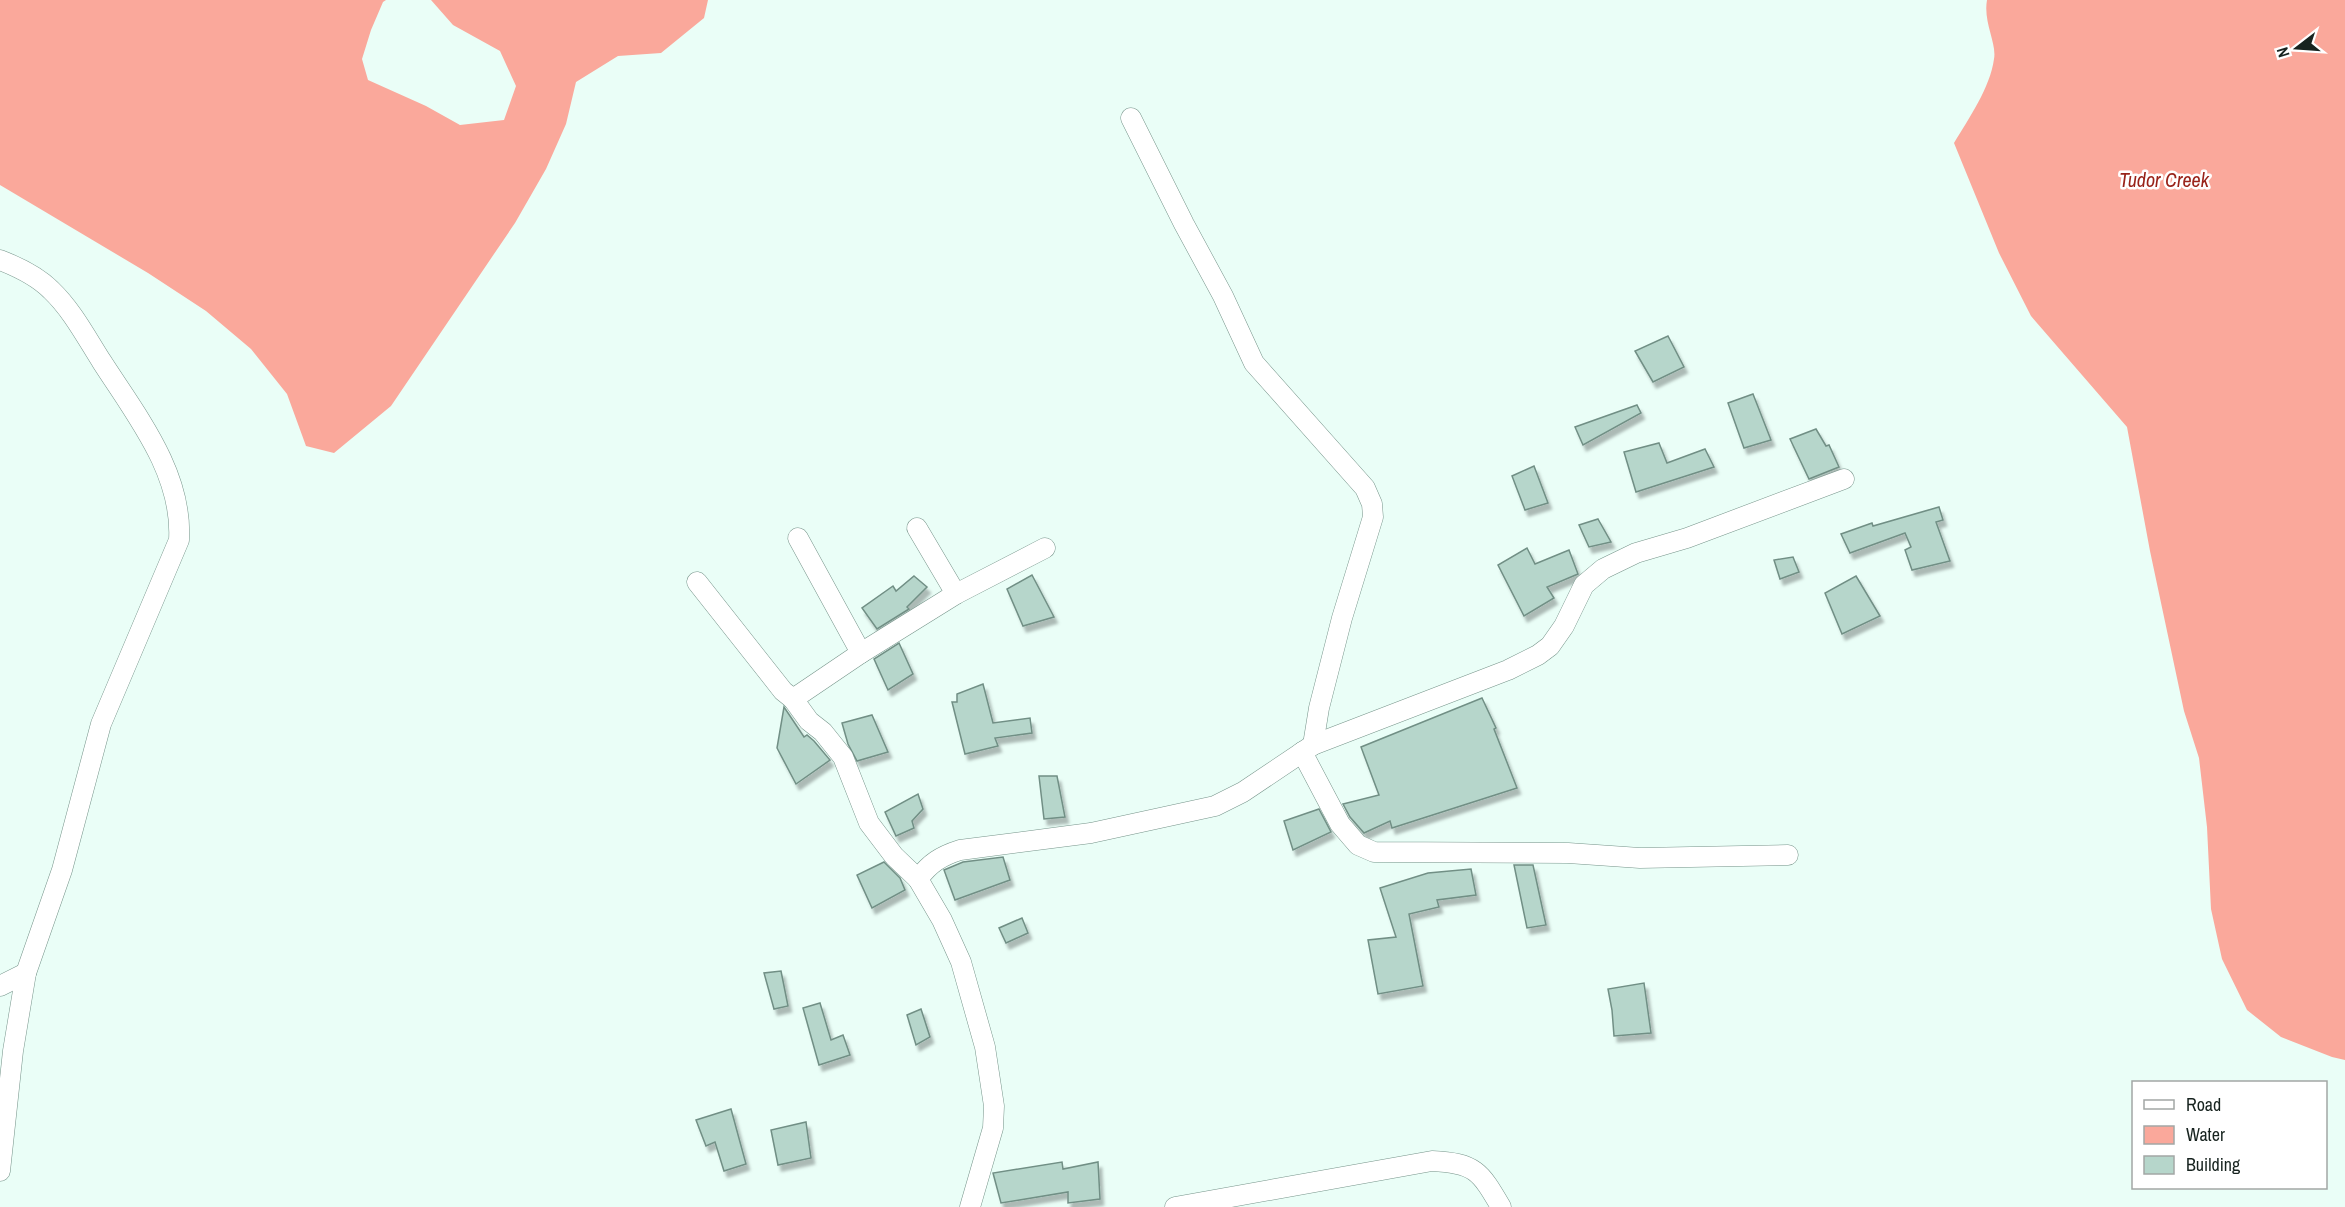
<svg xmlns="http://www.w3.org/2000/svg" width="2345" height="1207" font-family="'Archivo Narrow',sans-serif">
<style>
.water{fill:#faa89b}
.building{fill:#b6d6cb;stroke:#718f85;stroke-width:1.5;filter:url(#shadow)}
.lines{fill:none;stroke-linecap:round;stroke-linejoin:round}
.street-casing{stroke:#76948a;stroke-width:21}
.street{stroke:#fff;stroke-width:20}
.labels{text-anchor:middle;stroke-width:5;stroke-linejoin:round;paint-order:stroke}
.water-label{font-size:20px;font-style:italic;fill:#99231a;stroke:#fff}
</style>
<defs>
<filter id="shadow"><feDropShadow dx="3.5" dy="6" stdDeviation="1.5" flood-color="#0004"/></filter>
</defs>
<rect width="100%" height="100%" fill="#eafef7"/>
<!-- water -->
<g class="water">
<polygon points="0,0 386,0 383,2 371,30 362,59 368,80 426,106 460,125 504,120 516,86 500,51 453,25 431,0 708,0 704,18 661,53 618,56 576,82 566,124 546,169 515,223 391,406 334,453 306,446 287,394 251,349 206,311 148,273 0,185"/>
<path d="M 1987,0 L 2345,0 L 2345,1060 L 2332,1057 L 2281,1037 L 2247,1010 L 2222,959 L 2211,909 L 2207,827 L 2199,758 L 2184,711 L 2150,551 L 2127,427 L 2031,316 L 1999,253 L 1954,143 C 1969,118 1990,88 1994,59 C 1997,43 1983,23 1987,0 Z"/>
</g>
<!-- building -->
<g class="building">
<polygon points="1668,336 1684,367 1653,382 1635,351"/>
<polygon points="1753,394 1771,440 1744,448 1728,403"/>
<polygon points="1637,405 1641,413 1583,445 1575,427"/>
<polygon points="1816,429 1826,446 1829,445 1839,467 1809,479 1790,439"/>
<polygon points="1659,443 1667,463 1705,449 1714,467 1636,492 1624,452"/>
<polygon points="1534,466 1548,503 1525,510 1512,476"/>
<polygon points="1939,507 1943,520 1936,522 1950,561 1912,570 1905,550 1911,547 1905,533 1850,553 1841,534 1872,523 1873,526"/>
<polygon points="1598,519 1611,542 1589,547 1579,525"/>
<polygon points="1527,548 1535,564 1569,550 1578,574 1547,587 1554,598 1524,616 1498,565"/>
<polygon points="1793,557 1799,572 1780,579 1774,560"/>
<polygon points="1032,575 1054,617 1023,626 1007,589"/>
<polygon points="914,576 927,587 907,607 909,609 877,629 862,608 893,586 896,591"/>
<polygon points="1856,576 1880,616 1842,634 1825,593"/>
<polygon points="899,643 913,674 888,690 874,659"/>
<polygon points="983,684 993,723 1030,718 1032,733 995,738 998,746 965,754 952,702 957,702 957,694"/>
<polygon points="1482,698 1496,728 1494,729 1517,788 1392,828 1390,821 1364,833 1350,817 1343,804 1379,795 1361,747"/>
<polygon points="784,707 804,737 807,735 814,741 830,760 796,784 777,748"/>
<polygon points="872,715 888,752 857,761 848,744 842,723"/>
<polygon points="1039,776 1057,776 1065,817 1044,819"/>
<polygon points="918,794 923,809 912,821 914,828 896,836 885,812"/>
<polygon points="1319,809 1331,832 1293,850 1284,821"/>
<polygon points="1003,857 1010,880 955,900 944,870 963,862"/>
<polygon points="884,862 900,878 905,890 872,908 857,875"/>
<polygon points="1514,865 1533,865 1546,925 1527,928"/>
<polygon points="1471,869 1476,895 1437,900 1439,907 1409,914 1423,986 1378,994 1368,940 1396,937 1380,888 1428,873"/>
<polygon points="1022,918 1028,933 1006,943 999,928"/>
<polygon points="781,971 788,1006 774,1009 764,973"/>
<polygon points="1644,983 1651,1033 1614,1036 1612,1010 1608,989"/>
<polygon points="820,1003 831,1040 843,1035 850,1055 819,1065 803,1008"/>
<polygon points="921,1009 930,1037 916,1045 907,1015"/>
<polygon points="731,1109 746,1164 724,1171 715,1142 706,1146 696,1120"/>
<polygon points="806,1122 811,1158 778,1165 771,1130"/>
<polygon points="1062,1162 1063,1169 1098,1162 1100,1199 1068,1203 1068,1192 1001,1203 993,1173"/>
</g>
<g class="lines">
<!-- street casing -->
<g class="street-casing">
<g id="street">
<polyline points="1131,118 1184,224 1223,296 1254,363 1365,488 1372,504 1373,517 1342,618 1319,708 1313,745"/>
<path d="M 0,260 C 18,267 37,276 51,290 C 72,310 86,337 102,362 C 136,415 183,473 179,540 L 101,724 L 62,870 L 26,973 L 0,986"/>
<polyline points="917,528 956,594"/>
<polyline points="798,538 861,653"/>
<polyline points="697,582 783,691 793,699"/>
<polyline points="1302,752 1340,824 1358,845 1374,852 1568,853 1640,858 1788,855"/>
<polyline points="918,879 894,856 869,823 843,757 823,732 809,721 793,699 861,653 956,594 1045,548"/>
<polyline points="0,1171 13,1051 26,973"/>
<path d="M 970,1207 L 993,1128 L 994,1106 L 985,1047 L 961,962 L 942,920 L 918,879 C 930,863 941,856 960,850 L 1091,833 L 1215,806 L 1243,792 L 1313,745 L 1508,670 L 1538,655 L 1550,646 L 1564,626 L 1584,585 L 1603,569 L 1636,553 L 1687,538 L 1844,479"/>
<path d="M 1175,1207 L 1432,1161 C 1475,1163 1480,1171 1501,1207"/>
</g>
</g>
<!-- street -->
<use href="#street" class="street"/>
</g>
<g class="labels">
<!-- water labels -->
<g class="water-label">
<text x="2164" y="187">Tudor Creek</text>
</g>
</g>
<!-- legend -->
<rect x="2132" y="1081" width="195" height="108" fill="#ffffff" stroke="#a2a7a5" stroke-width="1.5"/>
<rect x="2144" y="1100" width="30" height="9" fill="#ffffff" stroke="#a2a7a5" stroke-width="1.5"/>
<text x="2186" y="1111" font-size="18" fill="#17231f">Road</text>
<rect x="2144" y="1126" width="30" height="18" fill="#faa89b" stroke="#a2a7a5" stroke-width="1.5"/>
<text x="2186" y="1141" font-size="18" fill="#17231f">Water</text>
<rect x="2144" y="1156" width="30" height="18" fill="#b6d6cb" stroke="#a2a7a5" stroke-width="1.5"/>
<text x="2186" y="1171" font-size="18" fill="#17231f">Building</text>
<!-- north arrow -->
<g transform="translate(2297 48) rotate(253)" stroke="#ffffff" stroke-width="4.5" paint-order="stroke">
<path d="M0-4.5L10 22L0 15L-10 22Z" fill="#17231f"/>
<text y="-9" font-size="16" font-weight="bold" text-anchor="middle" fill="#17231f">N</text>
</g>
</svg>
